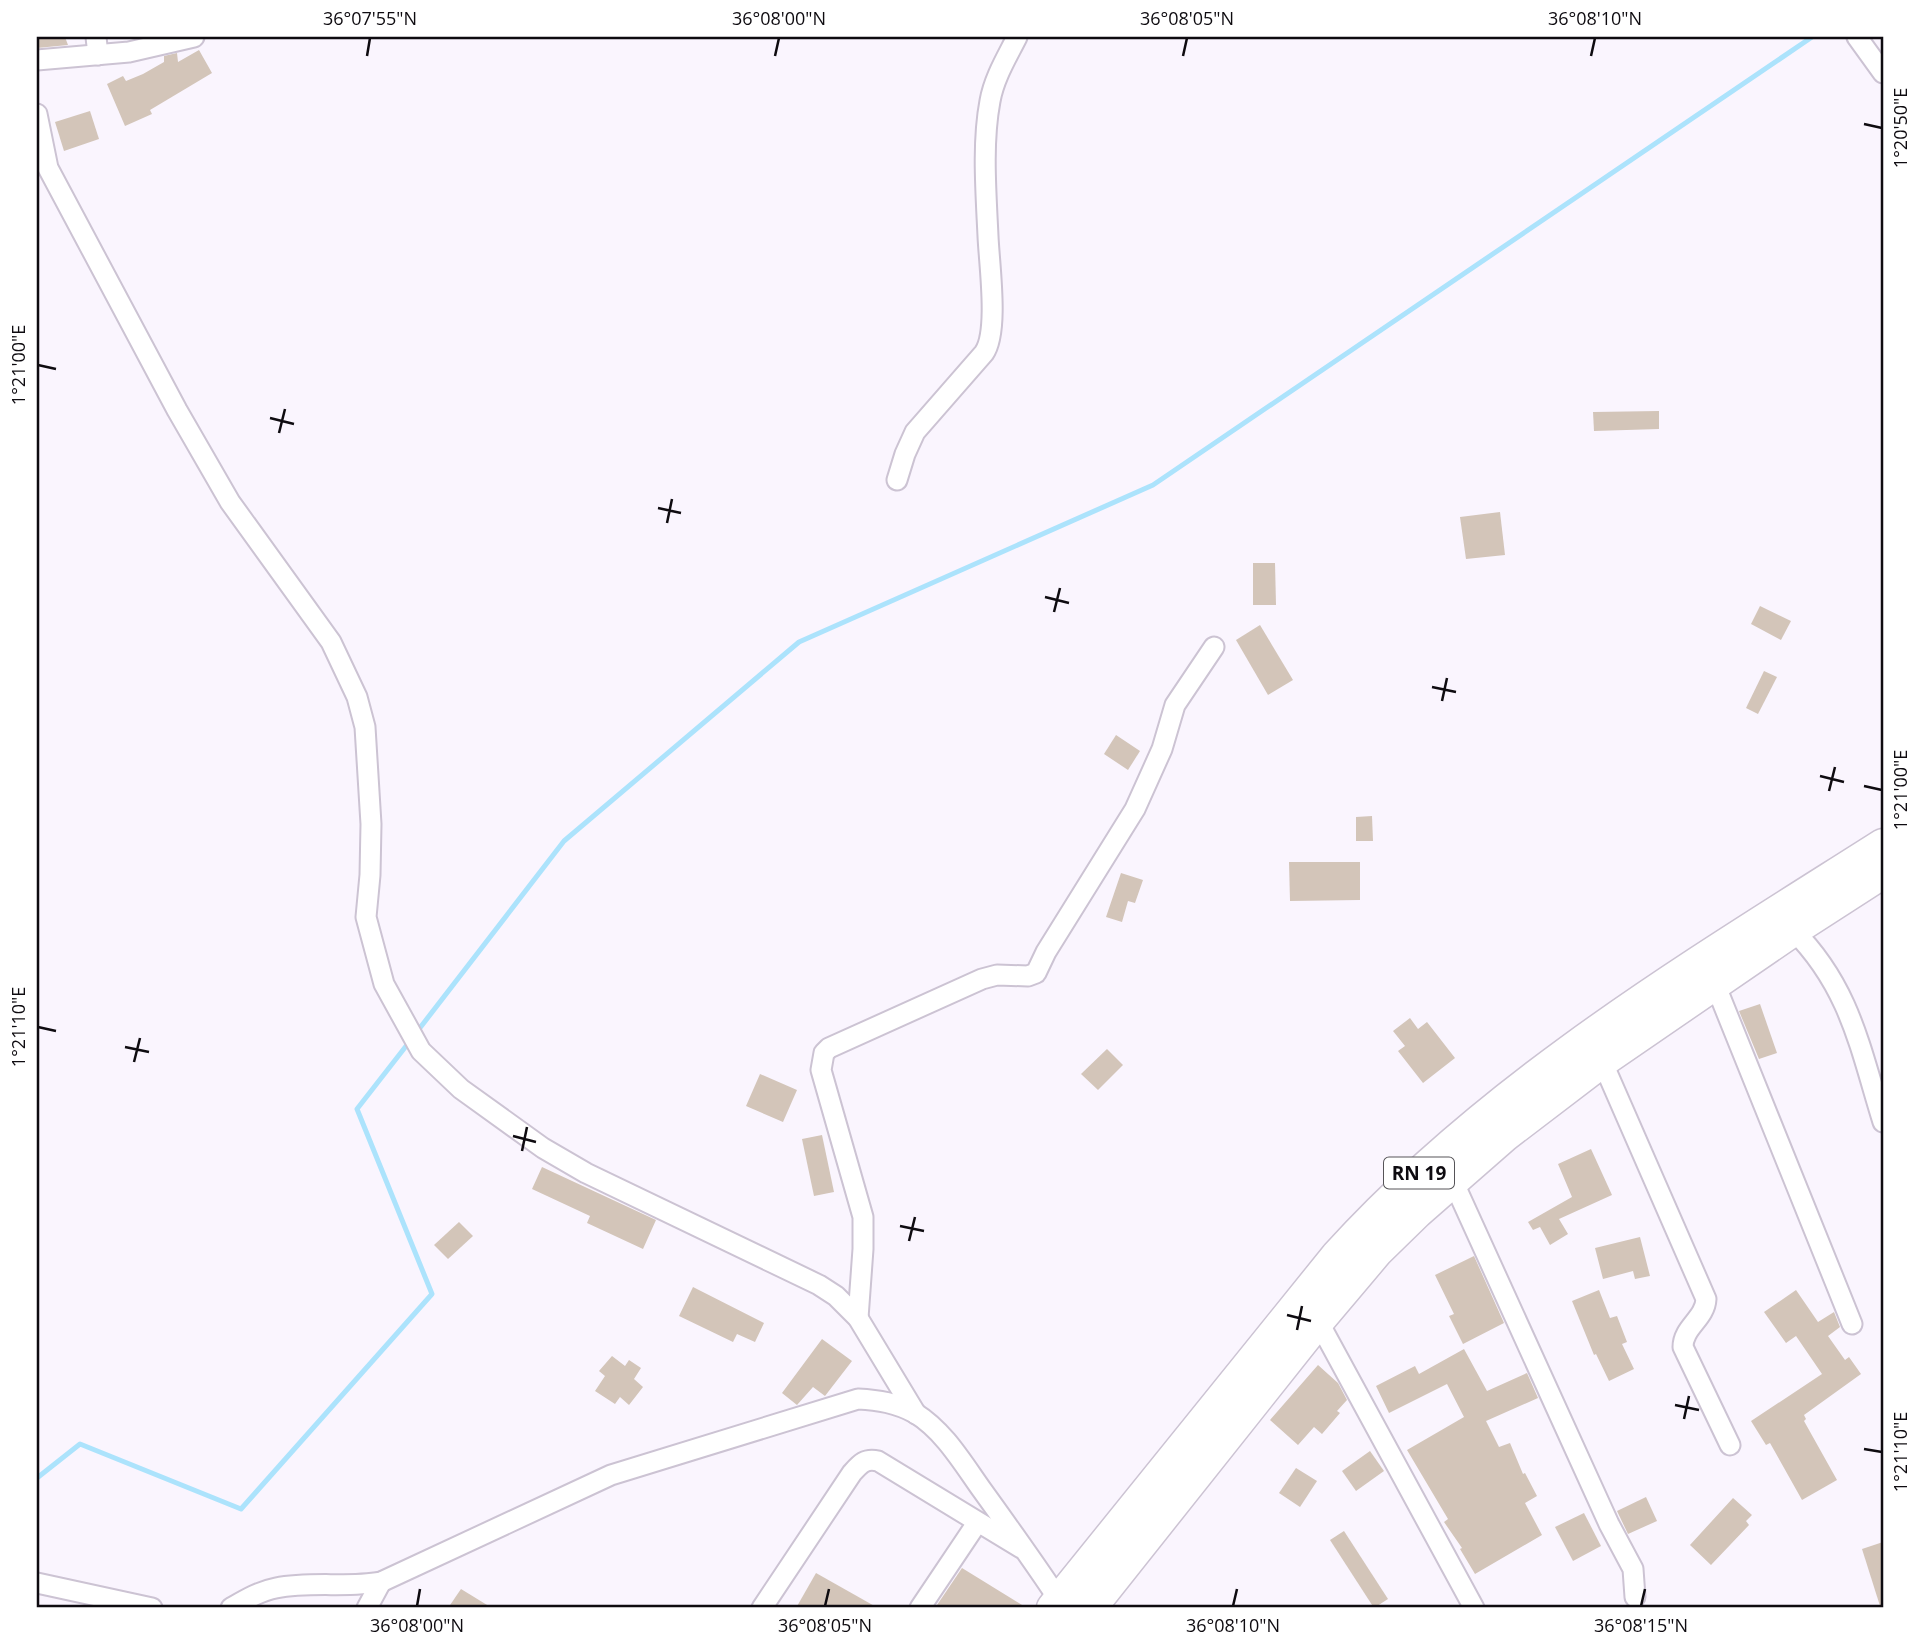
<svg xmlns="http://www.w3.org/2000/svg" width="1920" height="1645" font-family="'Open Sans',sans-serif">
<style>
.lines{fill:none;stroke-linecap:round;stroke-linejoin:round}
.stream{stroke:#ace3fc;stroke-width:5}
.building{fill:#d3c5b9}
.minor-casing{stroke:#ccc3d3;stroke-width:23}
.primary-casing{stroke:#ccc3d3;stroke-width:35}
.minor{stroke:#fff;stroke-width:19}
.primary{stroke:#fff;stroke-width:32}
.ticks{fill:none;stroke:#0e0b10;stroke-width:2.5}
.labels{text-anchor:middle;stroke-width:5;stroke-linejoin:round;paint-order:stroke}
.shield{fill:#fff;stroke:#565458;stroke-width:2}
.shield-label{font-size:19px;font-weight:bold;fill:#0e0b10}
.neatline{fill:none;stroke:#0e0b10;stroke-width:2.5}
.ticks-label{font-size:18px;text-anchor:middle;fill:#0e0b10}
</style>
<rect width="100%" height="100%" fill="#faf5fe"/>
<g class="lines">
<!-- stream -->
<g class="stream">
<polyline points="416,1033 564,841 799,642 1153,485 1812,37"/>
<polyline points="37,1478 80,1444 241,1509 432,1294 357,1109 410,1041"/>
</g>
</g>
<!-- building -->
<g class="building">
<polygon points="37,37 65,37 68,45 37,48"/>
<polygon points="199,50 212,73 150,110 152,114 125,126 107,84 123,76 126,81 143,74 164,62 164,56 177,53 178,62"/>
<polygon points="90,111 99,139 64,151 55,122"/>
<polygon points="1659,411 1659,429 1594,431 1593,412"/>
<polygon points="1500,512 1505,555 1466,559 1460,517"/>
<polygon points="1253,563 1275,563 1276,605 1253,605"/>
<polygon points="1760,606 1791,621 1781,640 1751,624"/>
<polygon points="1260,625 1293,680 1268,695 1236,640"/>
<polygon points="1764,671 1777,677 1758,714 1746,708"/>
<polygon points="1116,735 1140,751 1128,770 1104,754"/>
<polygon points="1372,816 1373,841 1356,841 1356,817"/>
<polygon points="1289,862 1360,862 1360,900 1290,901"/>
<polygon points="1121,873 1143,880 1135,903 1128,901 1122,922 1106,917"/>
<polygon points="1760,1004 1777,1053 1759,1059 1739,1011"/>
<polygon points="1410,1018 1418,1029 1427,1022 1455,1058 1423,1083 1398,1051 1405,1046 1393,1031"/>
<polygon points="1107,1049 1123,1065 1098,1090 1081,1074"/>
<polygon points="760,1074 797,1090 783,1122 746,1106"/>
<polygon points="822,1135 834,1192 814,1196 802,1139"/>
<polygon points="1591,1149 1612,1195 1559,1219 1568,1234 1550,1245 1540,1227 1533,1230 1528,1222 1572,1197 1558,1164"/>
<polygon points="542,1167 656,1220 643,1249 587,1223 590,1216 532,1189"/>
<polygon points="459,1222 473,1236 448,1259 434,1245"/>
<polygon points="1640,1237 1650,1276 1635,1279 1633,1271 1603,1279 1595,1248"/>
<polygon points="1474,1256 1504,1323 1463,1344 1449,1316 1454,1314 1435,1275"/>
<polygon points="693,1287 764,1323 755,1342 737,1334 733,1342 679,1316"/>
<polygon points="1599,1290 1610,1318 1617,1316 1627,1342 1622,1344 1634,1369 1609,1381 1596,1354 1594,1355 1572,1301"/>
<polygon points="1796,1290 1818,1322 1834,1312 1840,1327 1828,1336 1845,1360 1849,1357 1861,1374 1804,1415 1806,1419 1804,1421 1837,1480 1802,1500 1770,1443 1766,1445 1751,1421 1822,1374 1796,1336 1786,1343 1764,1312"/>
<polygon points="822,1339 852,1361 825,1396 813,1387 797,1405 782,1393"/>
<polygon points="1464,1349 1487,1391 1527,1373 1538,1398 1486,1421 1499,1447 1510,1443 1523,1474 1525,1473 1537,1496 1525,1503 1542,1535 1475,1574 1460,1549 1462,1548 1444,1522 1448,1519 1407,1450 1464,1417 1447,1384 1389,1413 1376,1386 1415,1366 1419,1374"/>
<polygon points="612,1356 625,1366 629,1360 641,1368 634,1379 643,1387 629,1405 620,1397 615,1404 595,1391 605,1376 599,1371"/>
<polygon points="1318,1365 1338,1383 1347,1400 1337,1411 1340,1413 1322,1434 1314,1427 1298,1445 1270,1420"/>
<polygon points="1370,1451 1384,1471 1356,1491 1342,1471"/>
<polygon points="1296,1468 1317,1481 1300,1507 1279,1493"/>
<polygon points="1646,1497 1657,1521 1628,1534 1617,1511"/>
<polygon points="1733,1498 1752,1515 1746,1521 1749,1525 1711,1565 1690,1545"/>
<polygon points="1584,1513 1601,1546 1573,1561 1555,1527"/>
<polygon points="1344,1531 1388,1599 1374,1608 1330,1540"/>
<polygon points="1883,1542 1883,1606 1880,1606 1862,1549"/>
<polygon points="962,1568 1027,1608 935,1608"/>
<polygon points="816,1573 878,1608 796,1608"/>
<polygon points="461,1589 492,1608 448,1608"/>
</g>
<g class="lines">
<!-- minor casing -->
<g class="minor-casing">
<g id="minor">
<polyline points="96,37 98,55"/>
<polyline points="1857,37 1883,73"/>
<polyline points="37,60 129,52 194,37"/>
<polyline points="37,114 48,168 177,410 230,502 331,642 357,697 365,727 371,824 370,875 366,917 384,984 421,1051 461,1089 543,1148 586,1173 819,1285 836,1296 858,1318 916,1414"/>
<path d="M 897,480 L 905,454 L 915,432 L 984,353 C 999,332 989,263 988,236 C 986,193 982,143 990,101 C 994,78 1007,57 1017,37"/>
<path d="M 1793,930 C 1850,987 1860,1048 1883,1122"/>
<polyline points="1715,984 1852,1324"/>
<path d="M 1602,1061 L 1706,1299 C 1705,1319 1683,1327 1683,1347 L 1730,1445"/>
<polyline points="1453,1181 1609,1524 1633,1569 1635,1597"/>
<polyline points="858,1318 863,1249 863,1217 821,1070 824,1053 829,1048 982,979 997,975 1028,976 1036,973 1046,952 1135,809 1162,749 1175,705 1214,647"/>
<polyline points="1318,1321 1474,1608"/>
<polyline points="37,1583 152,1608"/>
<path d="M 231,1608 C 245,1600 260,1591 276,1588 C 311,1581 347,1588 381,1582 L 611,1475 L 858,1399 C 879,1400 896,1403 915,1413 C 944,1431 962,1462 982,1490 C 1008,1526 1034,1562 1059,1600"/>
<polyline points="367,1608 381,1582"/>
<path d="M 762,1608 L 852,1473 C 860,1464 865,1458 878,1461 L 1021,1548"/>
<polyline points="920,1608 977,1523"/>
</g>
</g>
<!-- primary casing -->
<g class="primary-casing">
<g id="primary">
<path d="M 1053,1608 L 1337,1256 C 1491,1086 1691,967 1883,845"/>
<polyline points="1090,1608 1318,1321 1377,1251 1417,1212 1505,1135 1602,1061 1793,930 1883,872"/>
</g>
</g>
<!-- minor -->
<use href="#minor" class="minor"/>
<!-- primary -->
<use href="#primary" class="primary"/>
</g>
<!-- ticks -->
<path class="ticks" d="M 367,56 L 370,38M 775,56 L 779,38M 1183,56 L 1187,38M 1591,56 L 1595,38M 1864,124 L 1882,128M 38,365 L 56,369M 270,418 L 294,424M 279,433 L 285,409M 658,508 L 681,513M 667,523 L 672,499M 1045,597 L 1069,603M 1054,612 L 1060,588M 1432,687 L 1456,692M 1442,701 L 1447,678M 1820,776 L 1844,782M 1864,786 L 1882,790M 1829,791 L 1835,767M 38,1027 L 56,1031M 125,1047 L 149,1052M 134,1062 L 140,1038M 513,1136 L 536,1142M 522,1151 L 527,1127M 900,1226 L 924,1231M 909,1241 L 915,1217M 1287,1315 L 1311,1321M 1297,1330 L 1302,1306M 1675,1405 L 1699,1410M 1684,1419 L 1689,1396M 1864,1449 L 1882,1452M 417,1606 L 420,1589M 825,1606 L 829,1589M 1233,1606 L 1237,1589M 1641,1606 L 1645,1589"/>
<g class="labels">
<!-- shield labels -->
<rect class="shield" x="1384" y="1157.5" width="70" height="31" rx="5"/>
<g class="shield-label">
<text x="1419" y="1180">RN 19</text>
</g>
</g>
<!-- border -->
<rect width="1920" height="1645" fill="none" stroke="#ffffff" stroke-width="77"/>
<rect x="38" y="38" width="1844" height="1568" class="neatline"/>
<g class="ticks-label">
<text x="370" y="25">36°07'55"N</text>
<text x="779" y="25">36°08'00"N</text>
<text x="1187" y="25">36°08'05"N</text>
<text x="1595" y="25">36°08'10"N</text>
<text transform="translate(1901 128) rotate(-90)" y="6">1°20'50"E</text>
<text transform="translate(19 365) rotate(-90)" y="6">1°21'00"E</text>
<text transform="translate(1901 790) rotate(-90)" y="6">1°21'00"E</text>
<text transform="translate(19 1027) rotate(-90)" y="6">1°21'10"E</text>
<text transform="translate(1901 1452) rotate(-90)" y="6">1°21'10"E</text>
<text x="417" y="1632">36°08'00"N</text>
<text x="825" y="1632">36°08'05"N</text>
<text x="1233" y="1632">36°08'10"N</text>
<text x="1641" y="1632">36°08'15"N</text>
</g>
</svg>
